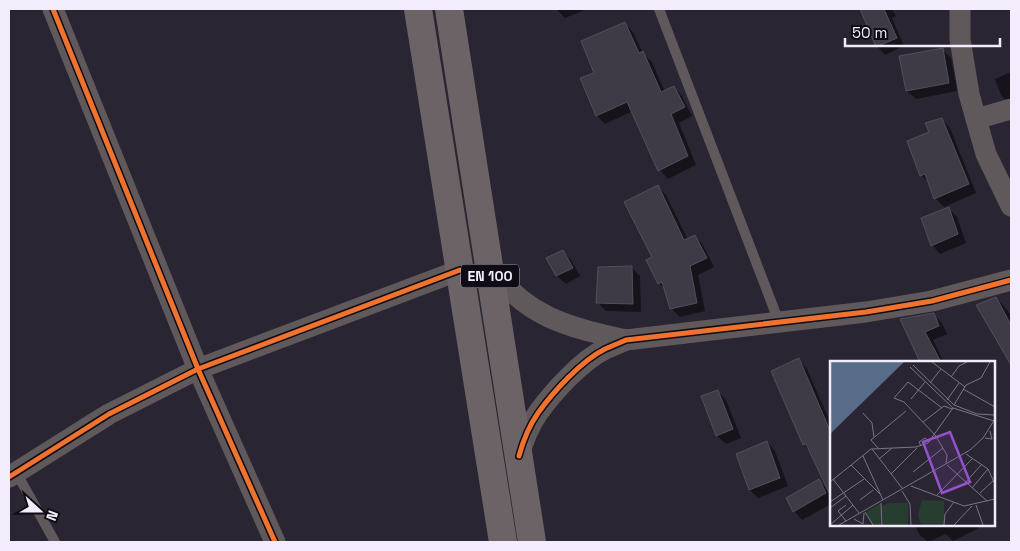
<svg xmlns="http://www.w3.org/2000/svg" width="1020" height="551" font-family="'Space Grotesk',sans-serif">
<style>
.shadow{fill:#0007}
.building{fill:#3e3b46;stroke:#514f5b}
.lines{fill:none;stroke-linecap:round;stroke-linejoin:round}
.service{stroke:#60595c;stroke-width:10}
.minor{stroke:#60595c;stroke-width:21}
.primary{stroke:#6b6365;stroke-width:28}
.cycleway-casing{stroke:#100c16;stroke-width:8}
.cycleway{stroke:#ef722f;stroke-width:5}
.labels{text-anchor:middle;stroke-width:5;stroke-linejoin:round;paint-order:stroke}
.shield{fill:#100c16;stroke:#aea9b8;stroke-width:1}
.shield-label{font-size:14px;font-weight:bold;fill:#f2ecfd}
.inset-road{fill:none;stroke:#7a7583;stroke-width:1}
.view{fill:#9352cb;fill-opacity:0.15;stroke:#9352cb;stroke-width:2.5}
.inset-edge{fill:none;stroke:#f2ecfd;stroke-width:2.5}
</style>
<rect width="100%" height="100%" fill="#2a2532"/>
<!-- shadow -->
<g class="shadow">
<polygon points="556,9 587,9 565,18"/>
<polygon points="860,9 892,9 896,16 892,18 904,46 885,55 877,46"/>
<polygon points="625,24 633,32 643,53 652,62 665,92 674,87 682,96 692,116 679,123 696,165 668,179 660,170 633,111 605,124 597,116 582,79 595,74"/>
<polygon points="942,50 951,58 957,91 916,99 907,91"/>
<polygon points="1011,72 1011,103 1010,104 1001,95 995,79"/>
<polygon points="942,119 950,128 976,193 944,207 935,198 929,183 921,175 930,133"/>
<polygon points="657,186 666,195 688,240 695,236 703,245 714,267 698,275 705,311 680,317 671,308 666,290 659,283 654,257"/>
<polygon points="948,208 957,217 966,243 940,254 932,245"/>
<polygon points="562,251 571,260 580,276 566,284 557,276 548,259"/>
<polygon points="631,267 640,276 641,312 606,311 598,303"/>
<polygon points="996,298 1008,311 1011,316 1011,362 978,305"/>
<polygon points="934,315 942,323 947,334 933,340 944,362 922,362 901,320"/>
<polygon points="799,360 807,369 831,424 831,490 828,487 812,453 804,445"/>
<polygon points="718,391 726,400 741,438 726,444 717,436 702,397"/>
<polygon points="767,442 775,451 788,486 758,498 750,490"/>
<polygon points="818,480 827,489 831,497 831,504 802,520 794,511"/>
<polygon points="915,525 977,525 979,528 953,541 946,534 928,542 919,534"/>
</g>
<!-- building -->
<g class="building">
<polygon points="860,9 884,9 897,38 876,47"/>
<polygon points="625,22 639,53 643,51 661,92 674,86 685,107 671,114 688,156 658,171 627,102 596,116 580,78 594,73 581,41"/>
<polygon points="943,48 949,83 906,91 899,56"/>
<polygon points="942,118 969,184 934,199 925,174 920,176 907,141 929,132 925,123"/>
<polygon points="658,185 684,240 695,235 707,258 690,266 697,303 670,309 662,282 658,284 646,260 652,257 624,202"/>
<polygon points="949,207 958,234 931,246 921,218"/>
<polygon points="563,250 573,268 556,276 546,258"/>
<polygon points="632,266 633,304 596,303 598,267"/>
<polygon points="996,297 1011,325 1011,365 976,305"/>
<polygon points="934,313 939,326 925,332 941,362 920,362 900,319"/>
<polygon points="799,358 831,433 831,497 806,444 803,445 771,371"/>
<polygon points="718,390 733,429 716,436 701,396"/>
<polygon points="767,441 780,478 749,490 736,454"/>
<polygon points="819,479 826,493 793,512 786,498"/>
</g>
<g class="lines">
<!-- service -->
<g class="service">
<polyline points="659,9 779,322"/>
<polyline points="16,472 55,542"/>
</g>
<!-- minor -->
<g class="minor">
<polyline points="53,9 198,369 275,542"/>
<polyline points="960,9 960,39 969,94 986,154 1011,206"/>
<polyline points="976,119 1011,109"/>
<path d="M 489,264 C 523,317 569,327 626,340"/>
<path d="M 519,456 C 523,441 529,426 538,413 C 553,392 581,361 605,349 C 612,346 619,343 626,340 L 866,312 L 932,301 L 1011,280"/>
<polyline points="9,477 109,414 198,369 460,270"/>
</g>
<!-- primary -->
<g class="primary">
<polyline points="418,9 503,542"/>
<polyline points="449,9 532,542"/>
</g>
<!-- cycleway casing -->
<g class="cycleway-casing">
<g id="cycleway">
<polyline points="53,9 198,369 275,542"/>
<path d="M 519,456 C 523,441 529,426 538,413 C 553,392 581,361 605,349 C 612,346 619,343 626,340 L 866,312 L 932,301 L 1011,280"/>
<polyline points="9,477 109,414 198,369 460,270"/>
</g>
</g>
<!-- cycleway -->
<use href="#cycleway" class="cycleway"/>
</g>
<g class="labels">
<!-- shield labels -->
<rect class="shield" x="461" y="264.5" width="58" height="23" rx="4"/>
<g class="shield-label">
<text x="490" y="281">EN 100</text>
</g>
</g>
<!-- overview -->
<g transform="translate(830 361)">
<rect width="165" height="165" fill="#2a2532"/>
<path d="M 92,139 L 114,140 L 114,164 L 91,164 L 88,154 ZM 51,142 L 52,164 L 43,164 L 36,151 ZM 58,142 L 78,142 L 78,164 L 53,164 L 52,145 Z" fill="#273d2f"/>
<path d="M 0,1 L 74,1 L 0,73 Z" fill="#586b89"/>
<path class="inset-road" d="M 102,1 L 135,26M 83,4 L 124,44 L 147,53 L 165,54M 80,6 L 123,47 L 164,60M 121,16 L 129,5 L 137,1M 100,22 L 111,8M 133,28 L 165,46M 81,38 L 95,21M 117,39 L 129,22M 124,44 L 136,24 L 151,17 L 160,1M 112,47 L 78,21 L 64,37 L 74,41 L 105,74 L 117,94 L 116,102M 33,52 L 42,62 L 44,76M 93,61 L 114,45 L 122,48M 155,77 L 162,78 L 160,70M 91,85 L 89,81 L 95,77 L 100,81M 48,87 L 41,79 L 76,50M 42,88 L 72,127M 136,93 L 158,108 L 165,123M 33,95 L 53,139M 49,98 L 62,87M 21,104 L 50,133M 117,104 L 157,140M 83,111 L 113,87M 61,113 L 87,87M 3,118 L 29,152M 0,121 L 41,88 L 86,86 L 98,82 L 123,47M 135,122 L 152,103M 81,125 L 134,145 L 165,138M 142,127 L 158,108M 72,130 L 80,143 L 81,164M 150,132 L 164,119M 107,134 L 143,97M 30,139 L 43,129M 0,141 L 34,118M 51,142 L 52,164M 16,144 L 8,150 L 16,160M 146,144 L 153,164M 0,147 L 16,135M 35,151 L 43,164M 24,158 L 33,163 L 34,152M 0,164 L 23,144M 9,164 L 140,89 L 153,77 L 165,58M 114,164 L 115,153 L 124,141M 124,164 L 142,145"/>
<path class="view" d="M 120,71 L 140,121 L 112,132 L 93,81 Z"/>
<rect width="165" height="165" class="inset-edge"/>
</g>
<!-- border -->
<rect width="1020" height="551" fill="none" stroke="#f2ecfd" stroke-width="20"/>
<!-- north arrow -->
<g transform="translate(40 511) rotate(111)" stroke="#100c16" stroke-width="4" paint-order="stroke">
<path d="M0-4L9 19L0 12L-9 19Z" fill="#f2ecfd"/>
<text y="-8" font-size="14" font-weight="bold" text-anchor="middle" fill="#f2ecfd">N</text>
</g>
<!-- scale -->
<path d="M845 38v8h155v-8" fill="none" stroke="#f2ecfd" stroke-width="2.5"/>
<text x="852" y="38" font-size="15" fill="#f2ecfd" stroke="#100c16" stroke-width="4" paint-order="stroke">50 m</text>
</svg>
